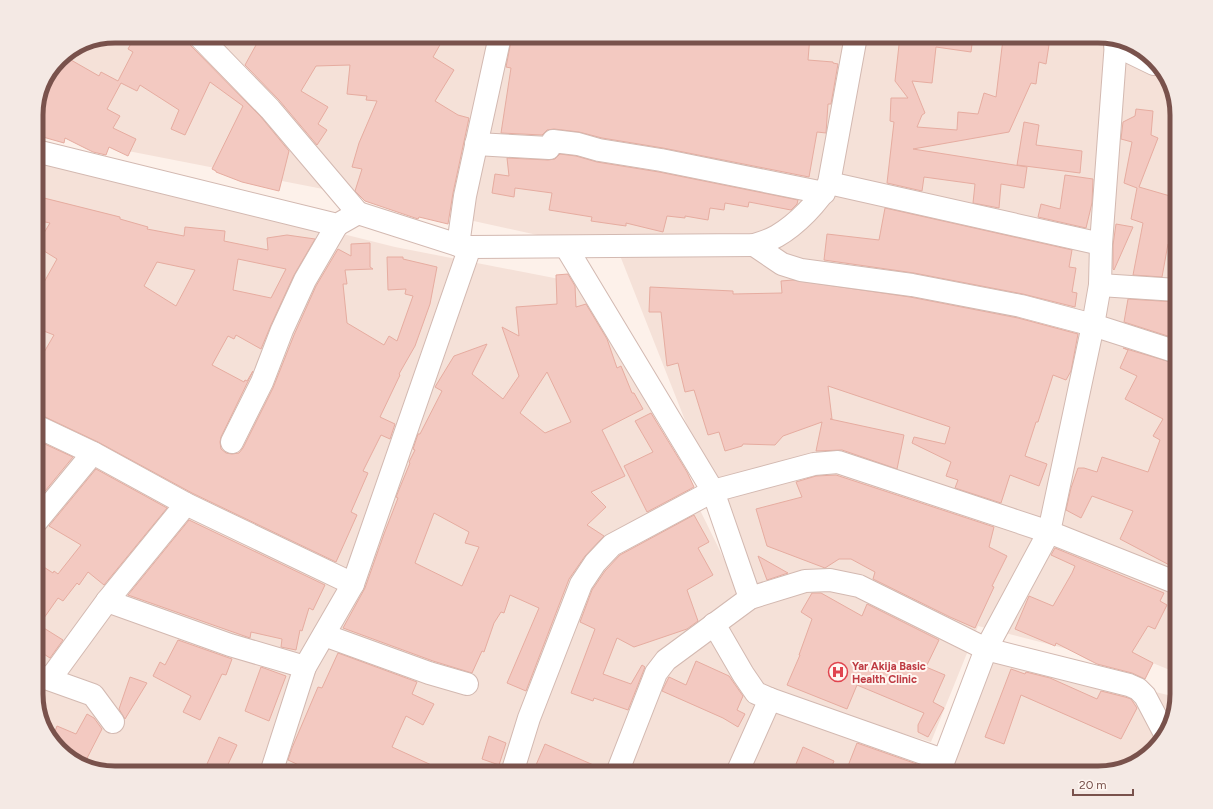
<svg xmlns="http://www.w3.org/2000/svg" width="1213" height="809" font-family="Figtree,sans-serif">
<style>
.residential{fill:#f5e1d8}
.building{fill:#f3c9c1;stroke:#e6aca0;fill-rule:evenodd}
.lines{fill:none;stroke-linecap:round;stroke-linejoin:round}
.minor-casing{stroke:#d3b9b1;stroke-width:24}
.minor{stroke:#fff;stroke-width:22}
.labels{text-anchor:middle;stroke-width:4;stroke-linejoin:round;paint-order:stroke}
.health-label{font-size:11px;font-weight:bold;fill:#be3a42;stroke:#fff6f1;text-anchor:start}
.rim{fill:none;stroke:#79524c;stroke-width:5}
</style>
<rect width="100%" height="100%" fill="#fdf1ea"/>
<!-- residential -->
<g class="residential">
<polygon points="115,36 1098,36 1142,49 1169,80 1177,115 1177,673 1148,661 1079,652 978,626 931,742 758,690 722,626 756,600 619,253 369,198 36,133 36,110 42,85 59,59 85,42"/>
<polygon points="36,157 395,247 590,285 743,598 706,625 755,702 928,754 922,773 115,773 71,760 47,733 36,699"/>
<polygon points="986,651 1176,697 1164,738 1137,762 1098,773 939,773"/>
</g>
<!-- building -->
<g class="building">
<polygon points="135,36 187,36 187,39 190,45 261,117 289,151 279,191 242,182 216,172 216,171 212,169 243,106 210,82 185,135 171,129 179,110 140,85 137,91 121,83 107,109 120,116 113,128 136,139 128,156 109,147 106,155 93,152 65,138 64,143 36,135 36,110 42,85 59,59 64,56 99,76 101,72 118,81 133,52 128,49"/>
<polygon points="261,36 445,36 433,57 454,70 435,101 458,115 469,118 453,193 448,224 419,217 418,219 365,201 355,191 362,169 352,167 359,143 377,101 366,100 367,96 347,94 350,65 316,66 301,91 328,107 318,124 327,130 317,145 279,100 245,65"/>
<polygon points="512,36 810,36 808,60 833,62 833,63 838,64 831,104 828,104 826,133 817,132 809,177 663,148 602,138 579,132 554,129 547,130 542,135 501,133 511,68 506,67"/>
<polygon points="900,36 973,36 971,52 936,47 932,83 912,81 925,113 922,115 917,127 957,130 958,112 978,114 984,93 996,97 1003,39 1049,45 1046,64 1039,62 1036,84 1031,83 1009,132 913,149 1027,167 1024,188 1001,184 999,208 973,203 975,184 924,177 922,191 887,183 894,122 890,121 891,98 908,98 895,81"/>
<polygon points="1136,109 1153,111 1151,135 1158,138 1139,187 1177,198 1177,246 1168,244 1162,277 1133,275 1143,223 1131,219 1137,188 1124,183 1132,142 1121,139 1123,122 1135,116"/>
<polygon points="1024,122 1039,125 1036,145 1082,151 1080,173 1017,165"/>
<polygon points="560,154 576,156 597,162 659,172 798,200 797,204 791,210 749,202 748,207 725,203 724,210 710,208 708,220 685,216 685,218 667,216 663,232 626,223 626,226 591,221 592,217 549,210 552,193 515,188 514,197 492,193 495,174 509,176 507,158 548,160 555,159"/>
<polygon points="1065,175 1093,179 1092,203 1086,228 1038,217 1041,204 1060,209"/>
<path d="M 36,196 L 120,217 L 120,219 L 148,227 L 147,229 L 184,236 L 185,227 L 225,231 L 224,241 L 268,250 L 267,238 L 287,235 L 315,239 L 294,275 L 271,325 L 261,349 L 236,335 L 234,339 L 228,336 L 212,365 L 244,382 L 245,380 L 247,381 L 253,371 L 221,437 L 220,442 L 221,449 L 226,453 L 232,454 L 239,453 L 243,448 L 273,388 L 294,335 L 316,286 L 338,249 L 351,256 L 351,244 L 370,243 L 370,267 L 373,269 L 345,270 L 347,284 L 343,284 L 347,323 L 384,345 L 389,336 L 397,341 L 413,296 L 405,294 L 406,289 L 388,290 L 387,257 L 403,257 L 403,259 L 437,267 L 430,304 L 415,346 L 399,374 L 400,375 L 380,417 L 395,424 L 390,439 L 381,435 L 363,471 L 368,473 L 351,512 L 357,515 L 336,562 L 192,493 L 98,442 L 41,415 L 36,414 L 36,366 L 54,335 L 36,328 L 36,281 L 43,284 L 57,259 L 36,246 L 50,223 L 36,220 ZM 238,259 L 286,269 L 271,298 L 233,290 ZM 157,262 L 195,270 L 176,306 L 144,286 Z"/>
<polygon points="885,208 1072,250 1069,267 1076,268 1072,292 1077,293 1075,307 1023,294 914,273 824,260 827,234 879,240"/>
<polygon points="1116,224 1133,227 1114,270 1113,269 1113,245"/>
<path d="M 568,274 L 575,286 L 576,307 L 586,304 L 607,339 L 617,368 L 621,366 L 632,393 L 634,393 L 643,409 L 602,430 L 625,476 L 591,492 L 606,507 L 587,525 L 604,536 L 585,556 L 569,579 L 526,691 L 507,683 L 539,608 L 510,595 L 504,613 L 501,612 L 494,623 L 484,652 L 482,651 L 472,673 L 433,661 L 343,628 L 365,588 L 384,534 L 398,498 L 396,497 L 410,463 L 409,462 L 415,450 L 413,449 L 418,434 L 420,434 L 442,391 L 435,387 L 454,356 L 487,344 L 472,374 L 503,399 L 519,376 L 502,327 L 519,336 L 516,307 L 557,304 L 556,275 ZM 547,372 L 571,422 L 545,433 L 520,413 ZM 434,513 L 469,532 L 465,543 L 479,547 L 462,586 L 415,563 Z"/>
<polygon points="793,280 910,297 1018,318 1078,334 1071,371 1066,380 1053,375 1038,422 1036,422 1025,456 1047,464 1039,486 1010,475 1001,503 955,488 958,480 946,476 951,462 912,443 914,437 945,444 950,427 828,386 832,419 830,419 904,435 897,469 842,450 816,451 822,422 783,436 775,445 743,444 742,446 725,451 719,432 708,435 694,390 685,392 678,363 667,366 661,312 649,312 650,287 733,291 733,294 782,293 781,281"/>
<polygon points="1128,299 1177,302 1177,339 1124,322"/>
<polygon points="1123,348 1177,364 1177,569 1120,539 1133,511 1092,496 1081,518 1066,510 1071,488 1078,468 1084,468 1097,472 1102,457 1148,472 1160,440 1153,436 1163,419 1125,399 1137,376 1120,368 1128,350"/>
<polygon points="651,413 687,472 694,487 647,512 624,466 653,452 635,421"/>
<polygon points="36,440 73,457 36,502 36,460 42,450 36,446"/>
<polygon points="96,469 167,508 104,585 88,572 79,585 77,583 63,601 58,598 39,625 63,640 50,658 36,649 36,562 53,573 54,571 58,574 81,545 49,526"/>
<polygon points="836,475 994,527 989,547 1007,556 992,586 994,587 975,628 950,617 873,579 875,572 851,559 839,559 825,568 767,546 756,509 802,497 796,482 816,476"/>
<polygon points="694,515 709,542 698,548 713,575 687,590 698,621 687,629 634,647 617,638 603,674 631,684 642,665 645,667 628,710 594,698 593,701 571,693 595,629 580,622 592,590 605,571 620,555"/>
<polygon points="189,520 325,585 313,610 309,608 302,631 300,630 296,650 281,647 282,639 251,632 250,638 128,595"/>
<polygon points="1055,548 1164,593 1160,601 1167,605 1155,629 1148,626 1132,652 1153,663 1145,679 1132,673 1097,664 1056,643 1055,646 1015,629 1029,596 1053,606 1072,573 1075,566 1051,555"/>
<polygon points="758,556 788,573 767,580"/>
<polygon points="812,593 821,593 862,616 867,604 939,640 926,667 945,675 933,702 944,708 928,737 918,732 918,725 924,713 857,685 847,709 787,685 800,655 799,655 812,619 801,612"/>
<polygon points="178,640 232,659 226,675 222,674 200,720 183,712 191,696 153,676 160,662 165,665"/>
<polygon points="338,653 417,682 412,694 434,704 423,725 406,716 392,747 449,773 301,773 303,767 288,760 292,748 318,687 322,688"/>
<polygon points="696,661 729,676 743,696 737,710 745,714 738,727 723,718 662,691 669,677 686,685"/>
<polygon points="261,667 286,676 269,721 245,711"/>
<polygon points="1011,669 1025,674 1026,672 1050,678 1097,699 1101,691 1125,697 1131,699 1137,708 1121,739 1021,695 1004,744 985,737"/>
<polygon points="130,677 147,683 125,719 119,709"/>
<polygon points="87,714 94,718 102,729 84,764 71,760 52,739 57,726 76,734"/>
<polygon points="489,736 506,743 499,765 482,759"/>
<polygon points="219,737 237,745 224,773 203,773"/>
<polygon points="857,743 928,768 927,773 867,773 848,766"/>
<polygon points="545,744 605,770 605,773 555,773 536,765"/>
<polygon points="803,747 834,761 829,773 817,773 796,764"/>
</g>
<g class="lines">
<!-- minor casing -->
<g class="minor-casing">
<g id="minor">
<polyline points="199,36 270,109 358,213"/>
<polyline points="1115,45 1154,64"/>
<polyline points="476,144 549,148 553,141 578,144 599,150 661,160 824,193"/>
<path d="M 36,151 L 337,225 L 358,213 L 458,245 L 470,247 L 754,245 C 761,243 770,240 777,236 C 796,225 819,202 829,183 L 856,36"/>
<polyline points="829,183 1101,244"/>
<polyline points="458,245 465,196 500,36"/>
<polyline points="754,245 782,264 801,270 912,285 1021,306 1093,325 1177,352"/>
<polyline points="566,247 713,491 750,598"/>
<polyline points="1100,285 1177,290"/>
<polyline points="36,426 93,453 186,504 353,584"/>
<polyline points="232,442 262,382 282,330 305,280 337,225"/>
<polyline points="36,522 93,453"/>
<polyline points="107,601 230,645 305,667"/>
<polyline points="714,624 743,674 756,693 770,699 943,760"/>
<polyline points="324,635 429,673 467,684"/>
<polyline points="37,675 93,695 113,722"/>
<polyline points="50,679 107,601 186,504"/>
<polyline points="271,773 305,667 353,584 470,247"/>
<polyline points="512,773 529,718 581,584 595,563 612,545 713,491 814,464 838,462 1049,532 1172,581 1177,584"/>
<polyline points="617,773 656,673 666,660 750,598 805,581 830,580 859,586 986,649 1129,685 1138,689 1145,696 1165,734"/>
<polyline points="737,773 770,699"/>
<polyline points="939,773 986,649 1049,532 1093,325 1100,285 1101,244 1116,42"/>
</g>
</g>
<!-- minor -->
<use href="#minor" class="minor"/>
</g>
<!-- icons -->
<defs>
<g id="hospital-ring" transform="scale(1)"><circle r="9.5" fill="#fff6f1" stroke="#e0444e" stroke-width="1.5"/><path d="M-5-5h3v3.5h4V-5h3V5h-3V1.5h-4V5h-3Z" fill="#e0444e"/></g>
</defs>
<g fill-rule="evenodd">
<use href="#hospital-ring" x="838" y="672"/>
</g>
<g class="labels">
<!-- health labels -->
<g class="health-label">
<text x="852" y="670">Yar Akija Basic<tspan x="852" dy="13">Health Clinic</tspan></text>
</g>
</g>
<!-- crop -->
<path d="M0 0H1213V809H0ZM115 43H1098A72 72 0 0 1 1170 115V694A72 72 0 0 1 1098 766H115A72 72 0 0 1 43 694V115A72 72 0 0 1 115 43Z" fill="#f4e9e4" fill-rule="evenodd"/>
<path class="rim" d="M115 43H1098A72 72 0 0 1 1170 115V694A72 72 0 0 1 1098 766H115A72 72 0 0 1 43 694V115A72 72 0 0 1 115 43Z"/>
<!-- scale -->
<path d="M1073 789v6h60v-6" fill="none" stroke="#79524c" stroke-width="2"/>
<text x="1079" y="789" font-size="12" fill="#79524c" stroke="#fff6f1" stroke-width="3" paint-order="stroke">20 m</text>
</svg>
